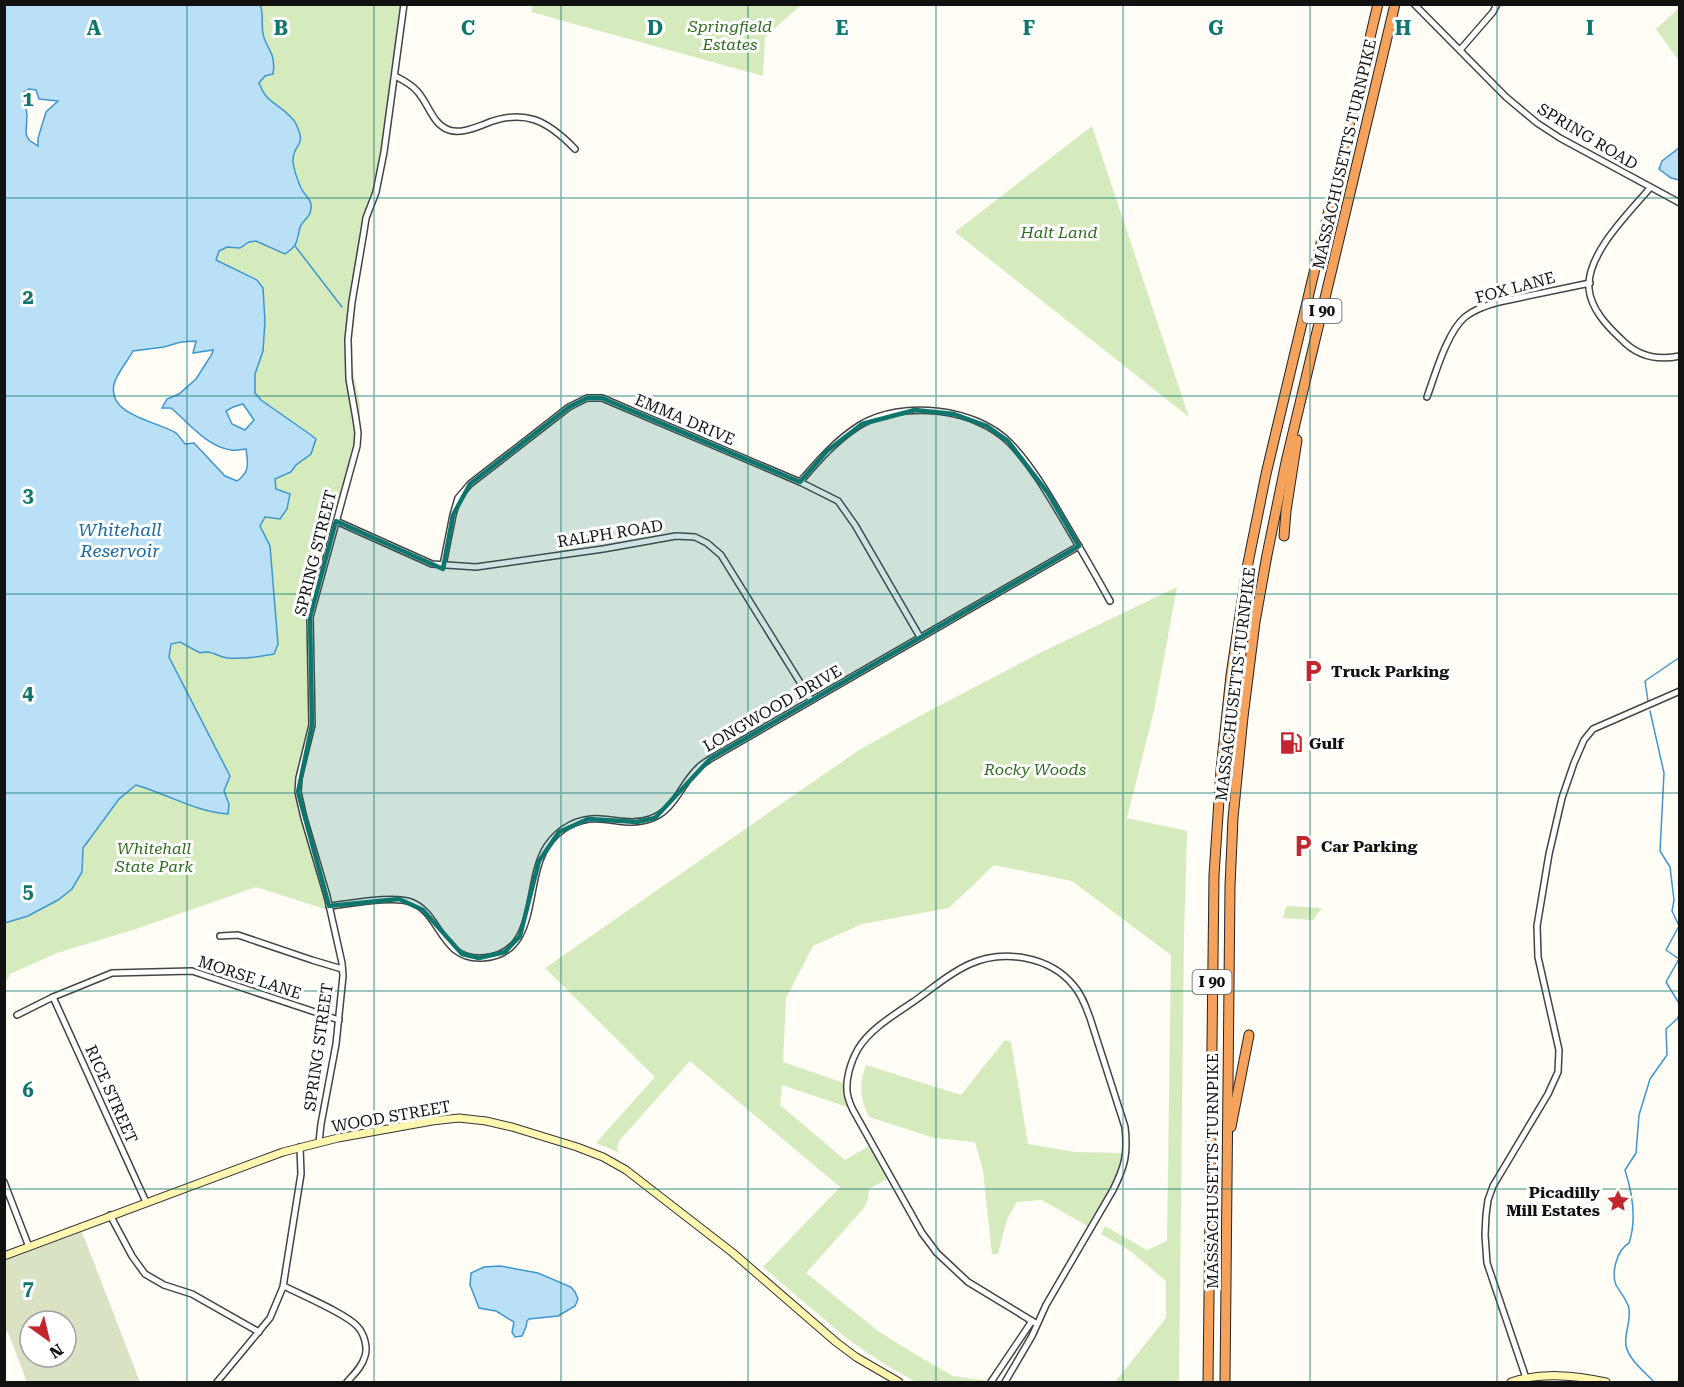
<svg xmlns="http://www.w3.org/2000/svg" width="1684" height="1387" font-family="'Roboto Serif',serif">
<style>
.green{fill:#d5ebbd}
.cemetery{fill:#d9e3c4;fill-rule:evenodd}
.water{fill:#b9e0f7;stroke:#3f96cf;stroke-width:1.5;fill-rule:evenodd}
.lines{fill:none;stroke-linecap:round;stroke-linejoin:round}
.stream{stroke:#3f96cf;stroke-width:1.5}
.street-casing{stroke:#444;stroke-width:8}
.secondary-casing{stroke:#333;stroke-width:9}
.highway-casing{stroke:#222;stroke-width:11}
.street{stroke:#fff;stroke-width:5}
.secondary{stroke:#fff6b0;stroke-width:7}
.highway{stroke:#f5a25d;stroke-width:9}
.marked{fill:#0f766e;fill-opacity:0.2;stroke:#0f766e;stroke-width:4.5;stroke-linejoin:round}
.grid{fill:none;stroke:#0f766e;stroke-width:1.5;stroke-opacity:0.55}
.labels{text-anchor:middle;stroke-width:6;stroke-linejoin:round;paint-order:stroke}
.shield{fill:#fff;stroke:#585858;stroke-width:1.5}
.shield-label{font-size:15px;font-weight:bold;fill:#111}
.park-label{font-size:16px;font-style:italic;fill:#2f6b1f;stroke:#fff}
.street-label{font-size:16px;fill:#111;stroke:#fff}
.poi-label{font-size:16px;font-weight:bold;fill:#111;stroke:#fff;text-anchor:start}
.water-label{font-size:18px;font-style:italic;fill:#1768a6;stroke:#fff}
.grid-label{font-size:20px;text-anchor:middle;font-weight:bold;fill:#0f766e;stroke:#fff;stroke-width:6;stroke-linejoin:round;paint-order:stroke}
</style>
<rect width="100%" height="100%" fill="#fffdf5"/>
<!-- green -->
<g class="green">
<polygon points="533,4 801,4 801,5 765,37 763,76 531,12"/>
<path d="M 260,5 L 402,5 L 389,119 L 356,268 L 349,352 L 360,405 L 360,437 L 314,610 L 312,711 L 297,796 L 299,808 L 328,910 L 256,887 L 136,929 L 57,953 L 10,974 L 5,984 L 5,923 L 13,921 L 82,872 L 82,849 L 119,799 L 137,785 L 160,793 L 229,804 L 224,791 L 230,775 L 169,657 L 171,644 L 180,642 L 225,658 L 278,643 L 270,546 L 260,527 L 276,489 L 275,479 L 291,472 L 296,465 L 311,454 L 311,435 L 261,400 L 255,392 L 255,374 L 263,351 L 257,280 L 216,260 L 219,251 L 227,247 L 240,247 L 249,242 L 256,241 L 285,254 L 299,238 L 300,225 L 307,195 C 300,188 291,163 294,153 C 295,150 298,146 300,144 L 285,112 L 264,94 L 259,83 L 265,76 L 269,49 C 258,36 267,19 260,5 Z"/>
<polygon points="1679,8 1679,61 1656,29"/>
<polygon points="1092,126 1189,417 955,232"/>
<polygon points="1177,587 1154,711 1127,818 1187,831 1184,936 1179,1382 1115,1382 1166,1318 1166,1281 1129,1250 1101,1234 1105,1226 1147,1250 1167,1241 1171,955 1072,881 994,865 949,908 862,924 813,946 786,998 783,1062 847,1084 850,1108 782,1085 780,1105 845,1160 869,1146 887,1179 869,1189 868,1199 864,1208 806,1273 878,1331 918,1356 953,1376 990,1381 989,1382 916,1382 881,1362 845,1337 763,1267 840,1187 690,1061 619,1141 617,1148 620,1153 596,1143 655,1077 545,968 859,750 925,713 1042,652"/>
<polygon points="1286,906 1322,908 1313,920 1283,918"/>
<path d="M 1005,1040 L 1011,1042 L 1028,1144 L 1075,1152 L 1125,1153 L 1121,1174 L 1089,1227 L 1042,1200 L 1017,1202 L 1007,1219 L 998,1254 L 992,1254 L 983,1170 L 975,1142 L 934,1138 L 869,1117 C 860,1100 859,1083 866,1065 L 961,1095 Z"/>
</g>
<!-- cemetery -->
<path class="cemetery" d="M 82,1232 L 140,1382 L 27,1382 L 8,1332 L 5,1333 L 5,1261 ZM 30,1321 L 66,1321 L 66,1357 L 30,1357 Z"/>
<!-- water -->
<g class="water">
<path d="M 4,5 L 260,5 C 264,13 261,23 263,33 C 264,42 269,47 272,55 C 274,61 274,68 273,74 L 265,76 L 259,83 C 261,88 263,92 266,96 C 275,106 290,112 296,124 C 308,149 292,142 293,162 C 294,170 298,181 301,188 C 306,198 314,199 310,213 C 308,219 301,222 300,228 C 296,242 299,244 285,254 L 256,241 L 249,242 L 240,248 L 227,247 L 219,251 L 216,260 L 257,280 L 263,288 L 265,321 L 263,351 L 255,374 L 255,393 L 261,400 L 311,435 L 316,439 L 311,454 L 296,465 L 291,472 L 275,479 L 276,489 L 290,494 L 287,509 L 280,519 L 265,517 L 260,526 L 270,546 L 278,644 L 274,654 C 259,657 243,659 228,658 C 217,657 211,649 200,653 L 180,642 L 171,644 L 169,657 L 230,776 L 224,791 L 229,804 L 228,814 C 196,812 167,794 136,785 L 119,799 L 83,848 L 82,872 L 72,889 L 58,900 L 28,916 L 5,923 ZM 29,89 L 36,90 L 39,99 L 58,101 L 46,112 L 38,138 L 38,146 L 29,140 L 26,134 L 27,115 L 24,92 ZM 196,341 L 193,353 L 213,350 L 212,354 L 196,379 L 179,394 L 167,399 L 162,408 L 171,408 C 188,422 207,447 231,450 C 235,451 241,449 246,449 C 248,463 250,472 237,481 L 225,476 L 194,443 L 185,444 C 182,440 179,436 176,433 C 157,421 107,416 114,384 C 117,373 127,362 133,351 L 164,347 L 181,342 ZM 243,404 L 254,420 L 245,430 L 232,424 L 226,411 L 233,407 Z"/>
<polygon points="1679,148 1679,180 1671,178 1659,169 1662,161"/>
<polygon points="500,1266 538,1273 571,1287 575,1292 578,1299 575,1306 558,1316 529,1319 527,1321 526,1327 522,1336 515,1337 512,1332 514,1322 496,1311 479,1308 470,1285 471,1273 484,1267"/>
</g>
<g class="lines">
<!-- stream -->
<g class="stream">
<polyline points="295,246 342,307"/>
<polyline points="1648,701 1645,681 1680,657"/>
<polyline points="1650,711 1664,773 1660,851 1670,867 1674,900 1672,911 1679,926 1666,950 1679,959 1666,982 1680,1005"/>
<path d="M 1654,1382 C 1645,1372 1629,1360 1626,1346 C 1624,1334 1631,1321 1629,1309 C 1628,1301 1620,1292 1616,1285 C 1611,1272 1617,1250 1629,1243 C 1637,1220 1632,1192 1625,1170 L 1636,1153 L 1639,1115 L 1650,1079 L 1667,1055 L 1666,1029 L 1677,1019 L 1680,1014"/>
</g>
<!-- street casing -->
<g class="street-casing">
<g id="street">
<polyline points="1414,4 1506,97 1537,123 1560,138 1680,203"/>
<polyline points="1460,50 1493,12 1497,4"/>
<path d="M 395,76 C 403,80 411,84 417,91 C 429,104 432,124 449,130 C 460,134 474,128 485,124 C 524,108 547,120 575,149"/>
<path d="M 1650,188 C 1629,213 1586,254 1589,289 C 1591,309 1607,326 1621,339 C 1637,356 1657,361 1680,356"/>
<path d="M 1427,397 C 1435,375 1447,332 1465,317 C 1475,309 1487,305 1499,302 L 1590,283"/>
<path d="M 800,482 C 818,461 836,440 860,425 C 901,400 975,407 1010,443 C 1032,466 1048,494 1064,521 C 1080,548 1095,574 1110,601"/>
<polyline points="336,521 432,564 476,567 603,549 676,536 695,537 707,543 721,555 811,700"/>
<polyline points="443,565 453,515 458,498 470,484 569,407 587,398 602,398 800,482 838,501 855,525 920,637"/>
<path d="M 329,906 C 350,904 392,895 411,902 C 441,913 440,960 482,958 C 541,955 523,882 547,846 C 559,828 579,817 601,819 C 618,820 633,825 650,819 C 675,811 681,783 699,767 C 702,764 706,762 710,759 L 1079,546"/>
<polyline points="220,936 238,935 312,960 342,969"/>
<polyline points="53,997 146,1202"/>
<polyline points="17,1015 53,997 112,973 192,971 339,1020"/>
<polyline points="319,1142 321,1124 336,1044 343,976 342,963 327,896 304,818 298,792 299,778 312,725 310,617 357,446 358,433 356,419 349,379 348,339 352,302 364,231 366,218 376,192 384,152 404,4"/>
<polyline points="4,1182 29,1247"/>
<polyline points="110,1215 132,1256 145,1274 164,1285 192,1294 259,1332"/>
<path d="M 284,1286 C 301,1295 345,1313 357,1326 C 364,1333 368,1347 365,1356 C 362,1367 354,1374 347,1382"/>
<polyline points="1526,1378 1487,1263 1485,1235 1486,1215 1488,1200 1493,1186 1548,1094 1558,1072 1559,1050 1538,957 1537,926 1549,854 1562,798 1574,763 1584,740 1593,729 1680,691"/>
<polyline points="217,1382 270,1318 283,1287 301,1174 300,1147"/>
<polyline points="991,1382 1032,1321"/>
<path d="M 1005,1382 L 1032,1336 L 1046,1305 L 1113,1190 C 1125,1166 1128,1154 1125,1127 L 1090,1018 C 1086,1007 1082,995 1074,986 C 1050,956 1003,949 970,964 C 949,973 932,989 913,1002 C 894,1015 870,1029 858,1049 C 851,1061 844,1082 848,1097 C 849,1101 851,1106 853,1110 L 922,1233 L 937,1253 L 968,1282 L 1037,1324"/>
</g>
</g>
<!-- secondary casing -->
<g class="secondary-casing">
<g id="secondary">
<polyline points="4,1256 283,1152 338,1138 432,1121 459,1118 486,1121 512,1127 577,1147 603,1157 626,1170 733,1253 836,1342 856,1357 899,1382"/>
<path d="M 1511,1382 C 1542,1372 1574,1375 1606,1382"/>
</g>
</g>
<!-- highway casing -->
<g class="highway-casing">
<g id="highway">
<polyline points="1284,536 1286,511 1297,440"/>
<polyline points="1231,1127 1249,1035"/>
<polyline points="1208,1382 1214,875 1221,770 1231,675 1247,568 1266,474 1378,4"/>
<polyline points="1225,1382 1230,886 1233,818 1243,717 1255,622 1267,555 1286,462 1395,4"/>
</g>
</g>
<!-- street -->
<use href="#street" class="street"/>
<!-- secondary -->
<use href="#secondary" class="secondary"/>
<!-- highway -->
<use href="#highway" class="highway"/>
</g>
<!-- marked area -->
<path class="marked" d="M 587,398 L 602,398 L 800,482 L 827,451 L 862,424 L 915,410 L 954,414 L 987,426 L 1008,441 L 1048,493 L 1079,546 L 710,759 L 655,818 L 637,822 L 588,819 L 559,832 L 539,861 L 520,936 L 505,952 L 479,958 L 462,954 L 423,910 L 399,899 L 329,906 L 298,792 L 312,725 L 310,617 L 336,521 L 443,569 L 453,515 L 470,484 L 569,407 Z"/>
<!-- grid -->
<path class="grid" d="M 187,4 L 187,1382M 374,4 L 374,1382M 561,4 L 561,1382M 748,4 L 748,1382M 936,4 L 936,1382M 1123,4 L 1123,1382M 1310,4 L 1310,1382M 1497,4 L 1497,1382M 4,198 L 1680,198M 4,396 L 1680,396M 4,594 L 1680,594M 4,793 L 1680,793M 4,991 L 1680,991M 4,1189 L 1680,1189"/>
<!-- icons -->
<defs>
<g id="parking-bare" transform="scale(1.8)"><path d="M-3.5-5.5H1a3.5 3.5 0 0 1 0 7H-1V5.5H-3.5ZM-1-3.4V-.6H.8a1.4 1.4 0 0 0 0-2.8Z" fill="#c4262e" stroke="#fff" stroke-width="2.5" paint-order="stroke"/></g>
<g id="fuel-bare" transform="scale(1.8)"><path d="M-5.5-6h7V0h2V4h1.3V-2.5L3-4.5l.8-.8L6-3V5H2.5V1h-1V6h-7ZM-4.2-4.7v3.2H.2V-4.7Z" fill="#c4262e" stroke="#fff" stroke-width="2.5" paint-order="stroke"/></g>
<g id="sight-bare" transform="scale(1.8)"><path d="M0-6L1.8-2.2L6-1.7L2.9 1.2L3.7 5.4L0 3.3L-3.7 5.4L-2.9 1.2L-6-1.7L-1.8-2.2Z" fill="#c4262e" stroke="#fff" stroke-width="2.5" paint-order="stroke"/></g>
</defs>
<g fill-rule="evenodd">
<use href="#parking-bare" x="1313" y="671"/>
<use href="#fuel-bare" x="1291" y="743"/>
<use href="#parking-bare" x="1303" y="846"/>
<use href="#sight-bare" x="1618" y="1201"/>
</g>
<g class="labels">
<!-- shield labels -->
<g class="shield">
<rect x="1302.5" y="299" width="39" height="24" rx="4.5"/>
<rect x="1192.5" y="970" width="39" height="24" rx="4.5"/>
</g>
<g class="shield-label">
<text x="1322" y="316">I 90</text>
<text x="1212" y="987">I 90</text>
</g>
<!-- park labels -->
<g class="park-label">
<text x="730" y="32">Springfield<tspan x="730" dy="18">Estates</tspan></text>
<text x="1059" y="238">Halt Land</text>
<text x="1035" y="775">Rocky Woods</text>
<text x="154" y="854">Whitehall<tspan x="154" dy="18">State Park</tspan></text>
</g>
<!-- street labels -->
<g class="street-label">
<text transform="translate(1588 136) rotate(31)" y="6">SPRING ROAD</text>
<text transform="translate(1344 154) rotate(-77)" y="6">MASSACHUSETTS TURNPIKE</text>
<text transform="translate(1515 287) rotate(-15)" y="6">FOX LANE</text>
<text transform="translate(685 419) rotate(23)" y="6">EMMA DRIVE</text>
<text transform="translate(610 533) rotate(-9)" y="6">RALPH ROAD</text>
<text transform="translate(315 553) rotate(-76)" y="6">SPRING STREET</text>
<text transform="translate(1235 684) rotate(-83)" y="6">MASSACHUSETTS TURNPIKE</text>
<text transform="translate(772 708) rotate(-30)" y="6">LONGWOOD DRIVE</text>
<text transform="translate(250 977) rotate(18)" y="6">MORSE LANE</text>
<text transform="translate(318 1047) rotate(-82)" y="6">SPRING STREET</text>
<text transform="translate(112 1094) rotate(66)" y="6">RICE STREET</text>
<text transform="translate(391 1116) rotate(-10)" y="6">WOOD STREET</text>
<text transform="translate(1212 1171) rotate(-90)" y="6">MASSACHUSETTS TURNPIKE</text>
</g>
<!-- poi labels -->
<g class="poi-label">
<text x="1331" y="677">Truck Parking</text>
<text x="1309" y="749">Gulf</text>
<text x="1321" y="852">Car Parking</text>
<text x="1600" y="1198" text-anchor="end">Picadilly<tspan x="1600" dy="18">Mill Estates</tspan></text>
</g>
<!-- water labels -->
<g class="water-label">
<text x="120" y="536">Whitehall<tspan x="120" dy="21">Reservoir</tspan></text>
</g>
</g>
<g class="grid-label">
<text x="94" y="35">A</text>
<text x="281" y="35">B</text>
<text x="468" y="35">C</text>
<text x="655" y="35">D</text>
<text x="842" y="35">E</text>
<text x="1029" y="35">F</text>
<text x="1216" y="35">G</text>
<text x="1403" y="35">H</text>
<text x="1590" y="35">I</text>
<text x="28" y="106">1</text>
<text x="28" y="304">2</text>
<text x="28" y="502">3</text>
<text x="28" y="700">4</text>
<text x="28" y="898">5</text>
<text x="28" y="1097">6</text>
<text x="28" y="1295">7</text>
</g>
<!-- border -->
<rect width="1684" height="1387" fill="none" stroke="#111111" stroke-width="12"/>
<!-- north arrow -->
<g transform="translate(48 1339) rotate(146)"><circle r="28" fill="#ffffff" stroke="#a0a0a0" stroke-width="1.5"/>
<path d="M0-4.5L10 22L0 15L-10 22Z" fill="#c4262e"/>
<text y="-9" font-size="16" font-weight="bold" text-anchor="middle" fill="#111111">N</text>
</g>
</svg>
